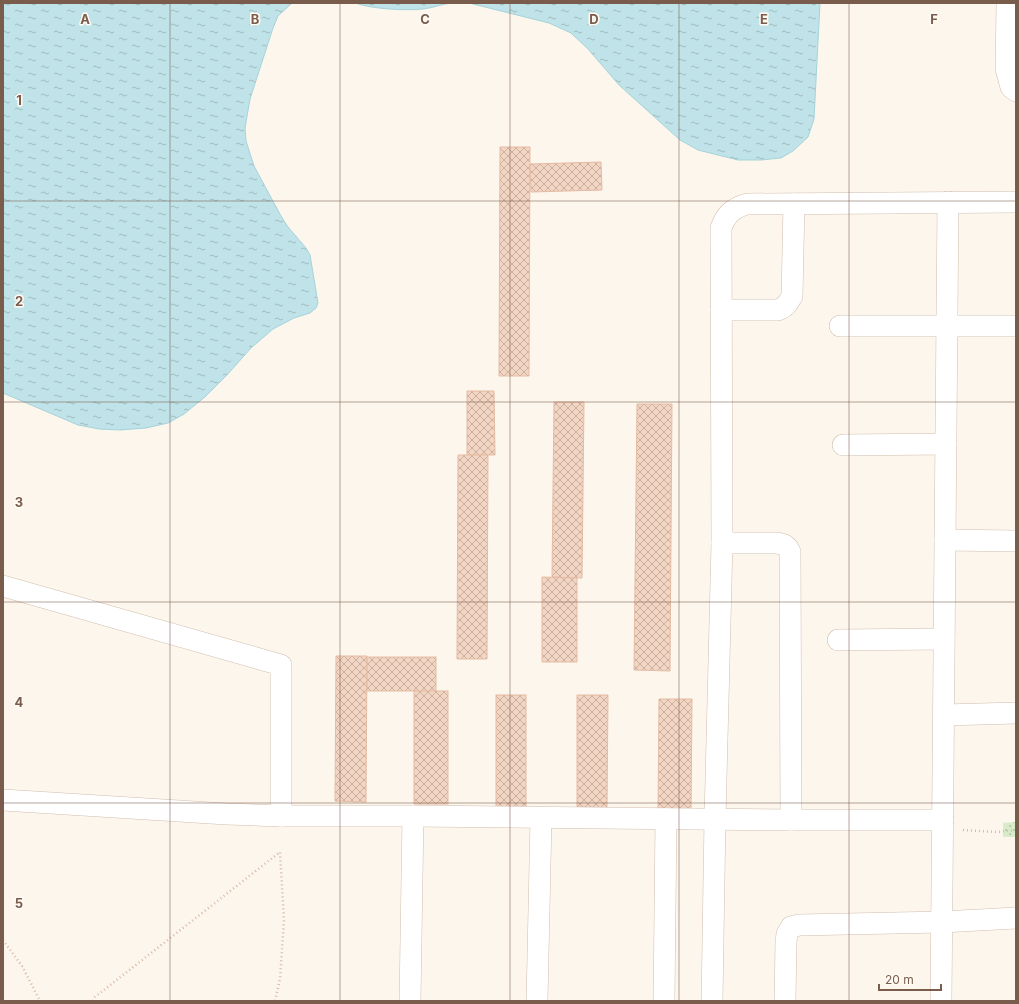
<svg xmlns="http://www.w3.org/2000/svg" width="1019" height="1004" font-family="Inter,sans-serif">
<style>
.green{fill:url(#green-dots)}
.water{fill:url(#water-ripples);stroke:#a5d3da}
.building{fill:url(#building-cross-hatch);stroke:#e6bba3}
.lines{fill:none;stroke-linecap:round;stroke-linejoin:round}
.street-casing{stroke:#d1beb0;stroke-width:22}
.path{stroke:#d9b8a5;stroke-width:2.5;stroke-dasharray:1 3;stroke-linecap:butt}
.street{stroke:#fff;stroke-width:21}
.grid{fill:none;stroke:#7a5c4d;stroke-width:1;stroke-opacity:0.55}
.grid-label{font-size:13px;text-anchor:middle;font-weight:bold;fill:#7a5c4d;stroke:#fffaf3;stroke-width:3;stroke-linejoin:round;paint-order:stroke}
</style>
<defs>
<pattern id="green-dots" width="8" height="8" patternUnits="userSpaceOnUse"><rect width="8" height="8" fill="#d8ecc9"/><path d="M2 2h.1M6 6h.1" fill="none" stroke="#b4c2a5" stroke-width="1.8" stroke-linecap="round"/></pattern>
<pattern id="water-ripples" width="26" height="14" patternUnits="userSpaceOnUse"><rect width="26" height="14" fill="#bfe3e8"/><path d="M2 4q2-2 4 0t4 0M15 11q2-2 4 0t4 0" fill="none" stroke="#a0bbbe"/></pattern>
<pattern id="building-cross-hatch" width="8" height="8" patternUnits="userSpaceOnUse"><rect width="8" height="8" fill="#f3d5c3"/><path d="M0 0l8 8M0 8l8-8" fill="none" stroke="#cab0a1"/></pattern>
</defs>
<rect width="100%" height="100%" fill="#fdf6ec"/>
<!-- green -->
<polygon class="green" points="1016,822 1016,837 1003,837 1003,823"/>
<!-- water -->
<g class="water">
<polygon points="3,3 292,3 278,16 273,28 250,99 245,128 246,141 254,166 281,216 288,227 306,248 310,255 318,303 316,308 310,313 294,318 273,329 251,348 227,375 206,396 184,414 168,423 146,428 120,430 99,429 78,425 3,393"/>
<path d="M 355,3 L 451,3 C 442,4 433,8 423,9 C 407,11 371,9 355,3 Z"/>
<polygon points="469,3 820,3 814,119 808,137 793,151 781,158 761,160 738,160 698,150 680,140 619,85 588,49 571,33 549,23"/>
</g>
<!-- building -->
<g class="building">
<polygon points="500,147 530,147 529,376 499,376"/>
<polygon points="601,162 602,190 531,192 530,164"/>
<polygon points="467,391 494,391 495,455 467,455"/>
<polygon points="554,402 584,402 582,578 552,577"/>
<polygon points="637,404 672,404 670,671 634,670"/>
<polygon points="458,455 488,455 487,659 457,659"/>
<polygon points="542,577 577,578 577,662 542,662"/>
<polygon points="336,656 367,656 366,802 335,801"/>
<rect x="367" y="657" width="69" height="34"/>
<rect x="414" y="691" width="34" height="113"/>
<rect x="496" y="695" width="30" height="113"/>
<polygon points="577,695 608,695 607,808 577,807"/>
<polygon points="659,699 692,699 691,812 658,812"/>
</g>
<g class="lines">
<!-- street casing -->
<g class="street-casing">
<g id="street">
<polyline points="1007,3 1006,69 1011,87 1016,91"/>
<path d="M 721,310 L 778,310 C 786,307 788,303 792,296 L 794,204"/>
<polyline points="840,326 1016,326"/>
<polyline points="843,445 946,444"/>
<polyline points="945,540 1016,541"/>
<path d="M 722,543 L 776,543 C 784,544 787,545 790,552 L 791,820"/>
<polyline points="3,586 281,665 281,816"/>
<polyline points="838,640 944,639"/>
<polyline points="944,715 1016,713"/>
<polyline points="3,800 227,814 281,816 413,816 791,820 943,820"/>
<polyline points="410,1001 413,816"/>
<polyline points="537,1001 541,818"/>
<polyline points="664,1001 666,819"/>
<path d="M 712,1001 L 715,819 L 722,543 L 721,228 C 726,214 733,208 747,204 L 1016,202"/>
<polyline points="785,1001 786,942 787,934 791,927 799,925 942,922 1016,918"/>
<polyline points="941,1001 948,202"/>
</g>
</g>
<!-- path -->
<g class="path">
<polyline points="963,830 997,832 1016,830"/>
<polyline points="3,940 22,966 40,1001"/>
<polyline points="93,1001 95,997 280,852 284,920 280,979 275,1001"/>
</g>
<!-- street -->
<use href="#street" class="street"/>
</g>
<!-- grid -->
<path class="grid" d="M 170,3 L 170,1001M 340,3 L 340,1001M 510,3 L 510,1001M 679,3 L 679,1001M 849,3 L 849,1001M 3,201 L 1016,201M 3,402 L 1016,402M 3,602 L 1016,602M 3,803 L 1016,803"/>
<g class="grid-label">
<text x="85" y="24">A</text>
<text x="255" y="24">B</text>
<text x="425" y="24">C</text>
<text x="594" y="24">D</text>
<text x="764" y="24">E</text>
<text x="934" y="24">F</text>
<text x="19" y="105">1</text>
<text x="19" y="306">2</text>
<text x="19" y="507">3</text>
<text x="19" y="707">4</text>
<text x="19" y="908">5</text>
</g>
<!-- border -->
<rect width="1019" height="1004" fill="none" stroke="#7a5c4d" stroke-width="8"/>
<!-- scale -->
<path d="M879 984v6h62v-6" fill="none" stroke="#7a5c4d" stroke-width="2"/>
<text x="885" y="984" font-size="12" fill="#7a5c4d" stroke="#fffaf3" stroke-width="3" paint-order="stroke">20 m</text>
</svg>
